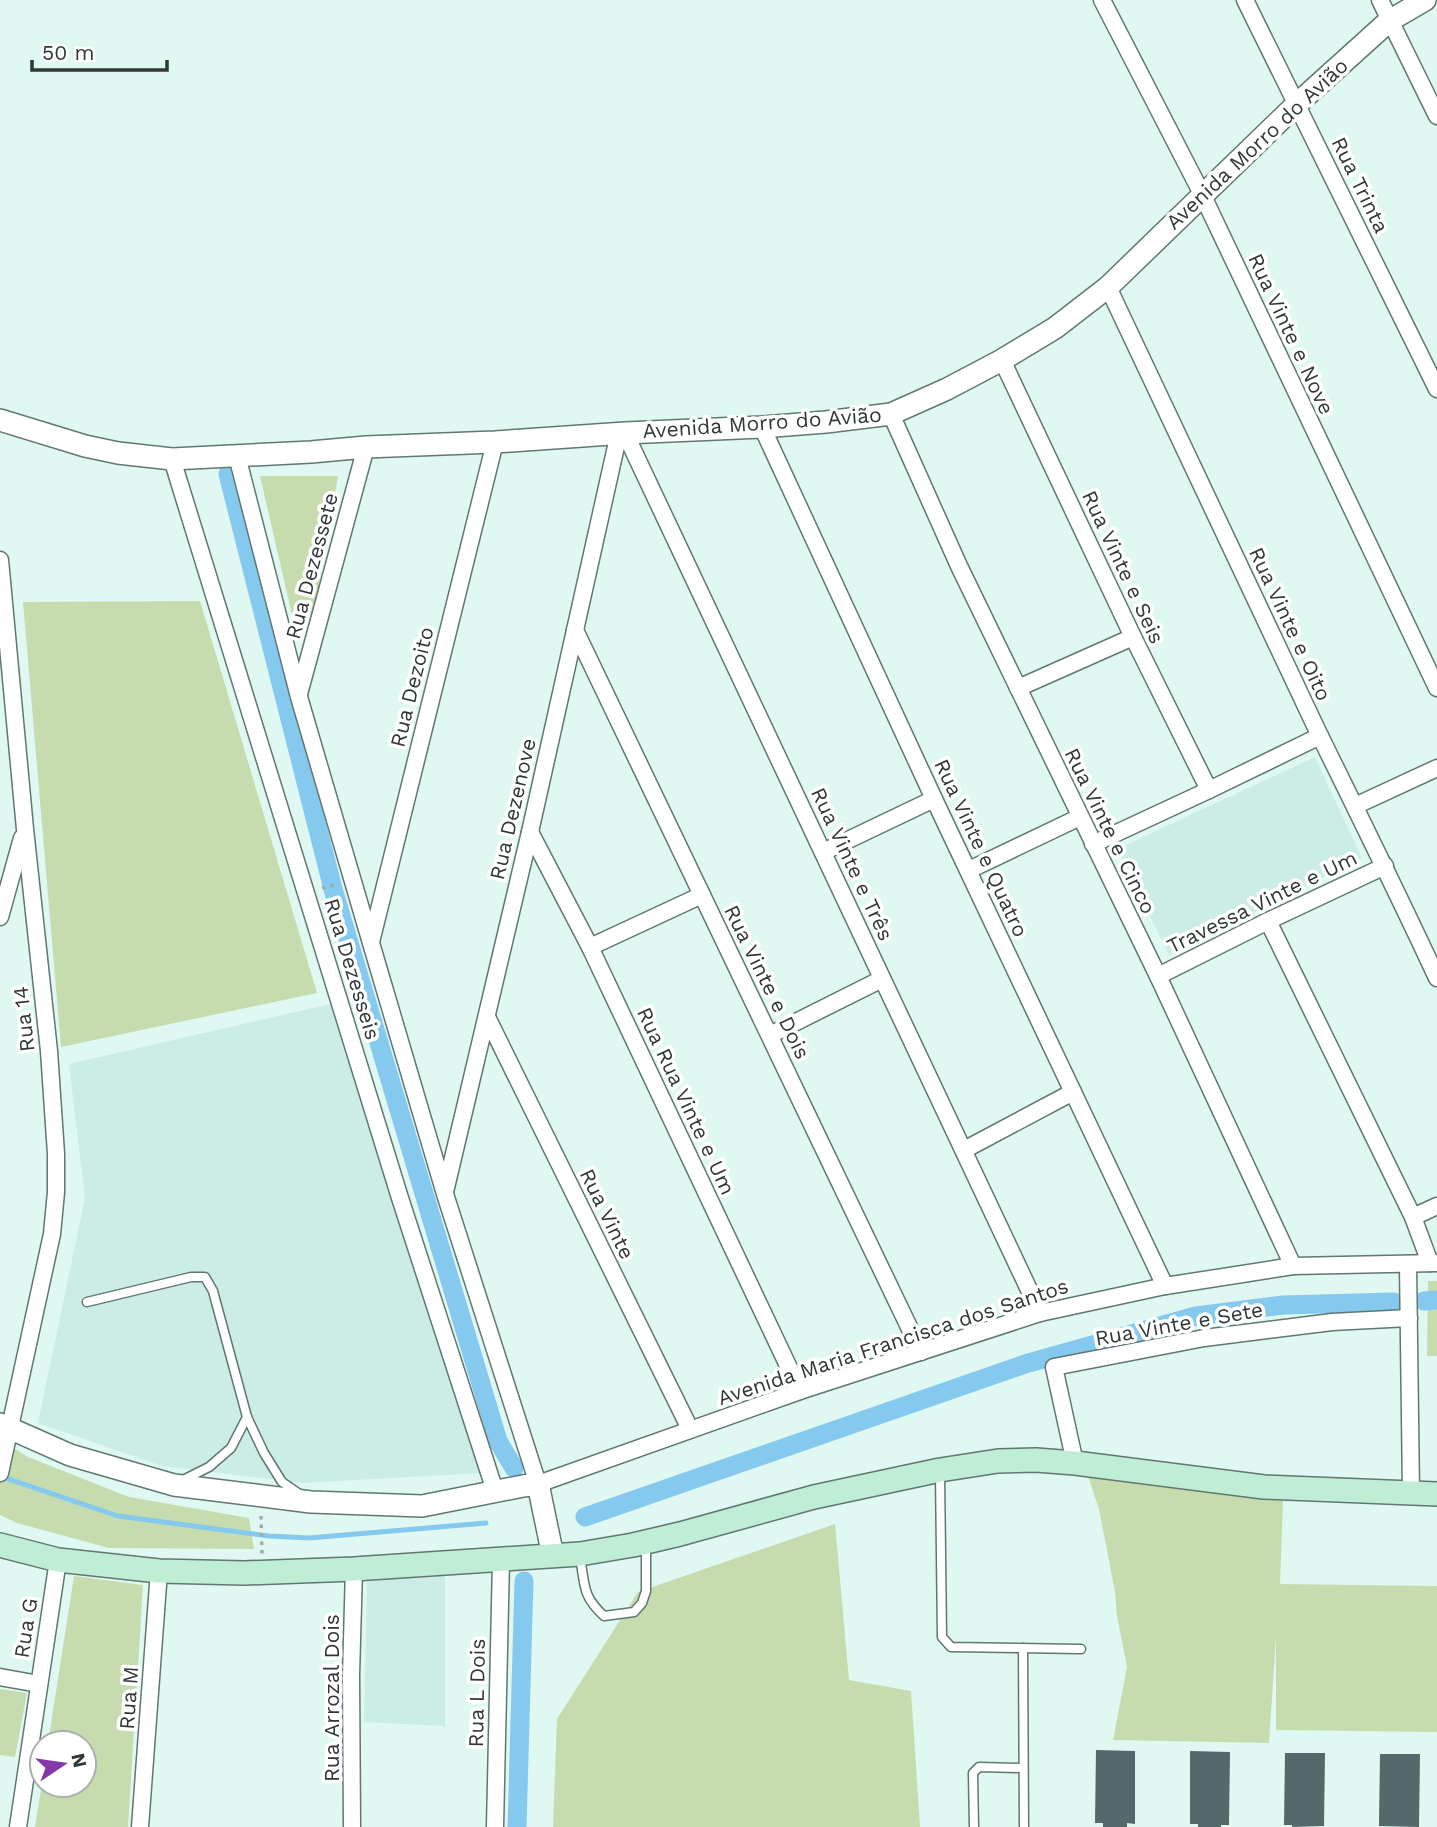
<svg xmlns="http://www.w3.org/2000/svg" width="1437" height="1827" font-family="'Work Sans',sans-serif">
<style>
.built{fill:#cbede5}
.green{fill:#c7dcae}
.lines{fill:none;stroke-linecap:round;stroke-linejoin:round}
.stream{stroke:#85c9ef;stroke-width:5}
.canal{stroke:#85c9ef;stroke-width:19}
.building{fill:#53696c}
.service-casing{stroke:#607772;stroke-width:11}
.minor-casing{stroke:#607772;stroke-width:19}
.tertiary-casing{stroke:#607772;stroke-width:24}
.secondary-casing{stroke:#607772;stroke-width:26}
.path{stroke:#9baeaa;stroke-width:3.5;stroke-dasharray:3.5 5;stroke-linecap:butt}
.service{stroke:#fff;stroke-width:8}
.minor{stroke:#fff;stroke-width:16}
.tertiary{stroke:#fff;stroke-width:21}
.secondary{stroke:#c0edd5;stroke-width:23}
.labels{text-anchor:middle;stroke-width:7;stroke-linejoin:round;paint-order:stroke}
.street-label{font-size:21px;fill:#2f3836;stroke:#fff}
</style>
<rect width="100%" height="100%" fill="#dff8f2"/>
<!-- built -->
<g class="built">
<polygon points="1315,757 1362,858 1169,955 1117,849"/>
<polygon points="335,1003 482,1473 302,1483 162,1466 38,1423 85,1198 69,1064"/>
<polygon points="445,1575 445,1726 364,1722 367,1581"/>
</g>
<!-- green -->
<g class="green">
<polygon points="260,476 338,476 314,614 292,615"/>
<polygon points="200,601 317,993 61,1047 23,602"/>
<polygon points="1428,1281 1437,1281 1437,1356 1427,1356"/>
<polygon points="0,1440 28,1457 129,1497 249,1518 254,1549 109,1548 17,1523 0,1515"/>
<polygon points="1088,1476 1283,1501 1280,1584 1437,1586 1437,1732 1276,1730 1276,1637 1269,1743 1113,1740 1127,1667 1117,1616 1115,1592 1099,1509"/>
<polygon points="835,1524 849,1680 911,1691 920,1827 553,1827 557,1719 638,1592"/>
<polygon points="74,1576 143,1585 128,1827 35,1827 42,1784 42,1785 84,1785 84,1743 48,1743"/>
<polygon points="0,1689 27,1693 15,1757 0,1755"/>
</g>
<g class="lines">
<!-- stream -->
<polyline class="stream" points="0,1476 118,1516 269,1536 309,1538 486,1523"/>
<!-- canal -->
<g class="canal">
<polyline points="228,474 333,889 498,1441 514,1468"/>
<polyline points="1424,1301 1437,1300"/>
<polyline points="585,1517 1025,1364 1196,1316 1283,1305 1394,1302"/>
<polyline points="517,1827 524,1581"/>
</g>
</g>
<!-- building -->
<g class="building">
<polygon points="1096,1750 1135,1751 1135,1824 1127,1823 1127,1827 1103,1827 1103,1823 1095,1823"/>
<polygon points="1190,1751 1230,1752 1229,1825 1221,1825 1221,1827 1198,1827 1198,1824 1190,1824"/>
<polygon points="1285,1753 1325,1753 1324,1826 1292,1827 1292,1825 1284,1825"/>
<polygon points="1380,1754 1420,1754 1419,1827 1379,1826"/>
</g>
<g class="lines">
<!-- service casing -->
<g class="service-casing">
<g id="service">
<polyline points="87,1302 191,1277 205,1277 213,1291 247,1417 264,1453 282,1482 298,1493"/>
<polyline points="940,1473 942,1637 951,1647 1081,1649"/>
<polyline points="181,1481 209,1467 231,1448 247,1417"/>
<path d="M 580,1557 C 585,1585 582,1596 604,1616 L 634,1612 L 642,1603 L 646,1591 L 646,1544"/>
<polyline points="1023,1648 1024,1827"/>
<polyline points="974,1827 973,1773 979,1767 1023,1768"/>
</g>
</g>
<!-- minor casing -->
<g class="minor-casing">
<g id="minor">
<polyline points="1102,0 1202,194 1437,688"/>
<polyline points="1245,0 1437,389"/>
<polyline points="1380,0 1437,116"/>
<path d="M 1108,287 C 1178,436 1248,585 1319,734 C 1359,815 1399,896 1437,978"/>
<polyline points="1002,360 1133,637 1209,790"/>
<polyline points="891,414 959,566 1158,976 1293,1266"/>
<polyline points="762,427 934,799 1165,1286"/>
<polyline points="625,433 1040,1313"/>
<polyline points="237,456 299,697 371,943 445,1194 538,1484 800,1391 1040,1313 1165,1286 1293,1266 1437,1263"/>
<polyline points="172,459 400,1198 495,1491"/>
<polyline points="0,560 25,829 49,1051 56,1154 56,1192 52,1234 0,1473"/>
<polyline points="575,630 921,1352"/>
<polyline points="1018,688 1133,637"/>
<polyline points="299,694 366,447"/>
<polyline points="1355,806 1437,768"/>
<polyline points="530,832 590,947 800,1391"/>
<polyline points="1093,844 1209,790 1320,736"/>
<polyline points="823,852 934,799"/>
<polyline points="969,870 1080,817"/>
<polyline points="0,917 22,838"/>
<polyline points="1268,921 1413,1217 1430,1263"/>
<polyline points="371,942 495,442"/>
<polyline points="590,947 702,895"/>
<polyline points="1158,976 1268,921 1385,866"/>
<polyline points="487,1017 690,1429"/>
<polyline points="770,1035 882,979"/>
<polyline points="964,1150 1073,1092"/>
<polyline points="445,1192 530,832 619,433"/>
<polyline points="1413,1217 1437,1206"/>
<polyline points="1408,1264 1411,1493"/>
<polyline points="1075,1463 1054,1367 1204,1338 1332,1322 1409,1318"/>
<polyline points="0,1677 39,1684"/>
<polyline points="18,1827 58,1560"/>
<polyline points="140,1827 159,1571"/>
<polyline points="352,1827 351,1675 354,1569"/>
<polyline points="495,1827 501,1560"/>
</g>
</g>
<!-- tertiary casing -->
<g class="tertiary-casing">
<g id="tertiary">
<polyline points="0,420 85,446 118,453 172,459 311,452 366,447 495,442 625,433 762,427 826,422 891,414 947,389 1002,360 1055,328 1108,287 1297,104 1389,21 1425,0"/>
<polyline points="0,1424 70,1455 174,1485 311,1502 422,1506 523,1486 538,1484 553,1556"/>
</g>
</g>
<!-- secondary casing -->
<g class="secondary-casing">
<polyline id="secondary" points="0,1545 58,1560 159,1571 244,1573 354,1569 580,1554 633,1545 680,1534 814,1497 940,1470 998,1461 1036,1460 1075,1463 1264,1487 1437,1494"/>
</g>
<!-- path -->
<g class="path">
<polyline points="322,888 338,884"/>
<polyline points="261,1516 262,1554"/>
</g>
<!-- service -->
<use href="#service" class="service"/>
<!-- minor -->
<use href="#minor" class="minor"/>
<!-- tertiary -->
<use href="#tertiary" class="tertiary"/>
<!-- secondary -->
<use href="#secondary" class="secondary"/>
</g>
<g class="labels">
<!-- street labels -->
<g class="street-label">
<text transform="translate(1257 144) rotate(-43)" y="7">Avenida Morro do Avião</text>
<text transform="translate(1360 185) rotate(64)" y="7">Rua Trinta</text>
<text transform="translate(1291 334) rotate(65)" y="7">Rua Vinte e Nove</text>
<text transform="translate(762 423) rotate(-4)" y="7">Avenida Morro do Avião</text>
<text transform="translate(312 566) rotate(-75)" y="7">Rua Dezessete</text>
<text transform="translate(1123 567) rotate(65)" y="7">Rua Vinte e Seis</text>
<text transform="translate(1290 624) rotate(65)" y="7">Rua Vinte e Oito</text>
<text transform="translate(412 687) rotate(-76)" y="7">Rua Dezoito</text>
<text transform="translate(513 809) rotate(-77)" y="7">Rua Dezenove</text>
<text transform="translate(1110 831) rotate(64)" y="7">Rua Vinte e Cinco</text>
<text transform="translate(981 848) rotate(65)" y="7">Rua Vinte e Quatro</text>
<text transform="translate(852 864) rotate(65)" y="7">Rua Vinte e Três</text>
<text transform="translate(1262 902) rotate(-26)" y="7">Travessa Vinte e Um</text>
<text transform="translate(352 969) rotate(73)" y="7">Rua Dezesseis</text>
<text transform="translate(767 982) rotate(64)" y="7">Rua Vinte e Dois</text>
<text transform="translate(24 1019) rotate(-96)" y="7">Rua 14</text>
<text transform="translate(686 1101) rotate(65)" y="7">Rua Rua Vinte e Um</text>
<text transform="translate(607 1214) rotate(64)" y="7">Rua Vinte</text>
<text transform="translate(1179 1324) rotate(-10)" y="7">Rua Vinte e Sete</text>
<text transform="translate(893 1342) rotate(-18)" y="7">Avenida Maria Francisca dos Santos</text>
<text transform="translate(26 1628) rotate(-81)" y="7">Rua G</text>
<text transform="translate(477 1693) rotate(-89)" y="7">Rua L Dois</text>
<text transform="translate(129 1698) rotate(-86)" y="7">Rua M</text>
<text transform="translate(332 1698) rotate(-90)" y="7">Rua Arrozal Dois</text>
</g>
</g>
<!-- north arrow -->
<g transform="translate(63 1764) rotate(77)"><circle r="33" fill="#ffffff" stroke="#acafaf" stroke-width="2"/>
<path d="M0-5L12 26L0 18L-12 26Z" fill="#8538a9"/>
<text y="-10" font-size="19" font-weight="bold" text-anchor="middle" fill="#2f3836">N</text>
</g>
<!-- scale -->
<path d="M32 60v10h135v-10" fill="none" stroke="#2f3836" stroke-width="3.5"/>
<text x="42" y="60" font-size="21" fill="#2f3836" stroke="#ffffff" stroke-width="5" paint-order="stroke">50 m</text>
</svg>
